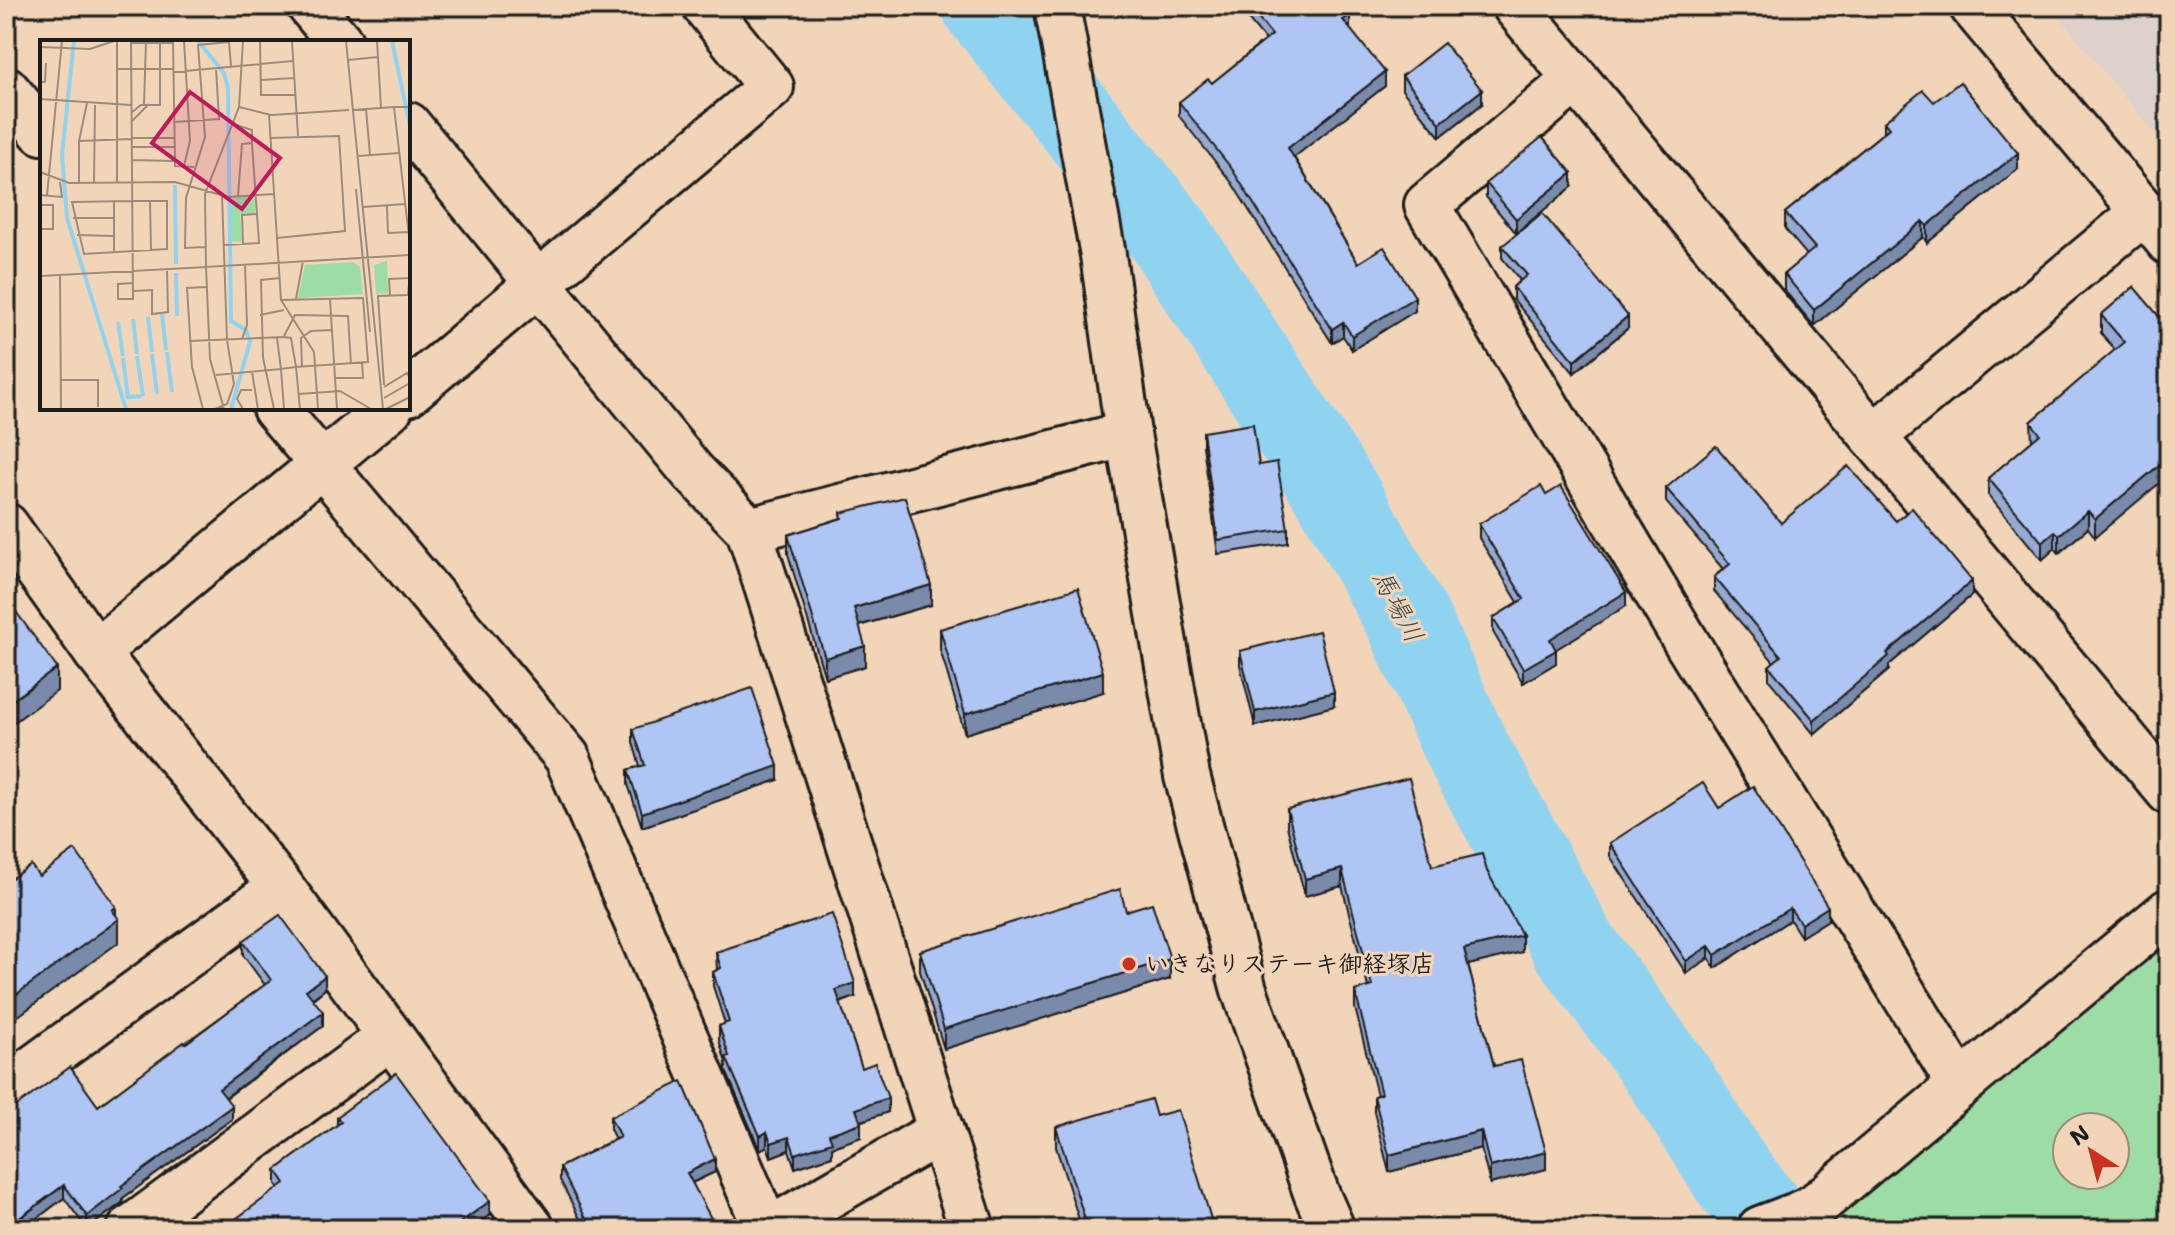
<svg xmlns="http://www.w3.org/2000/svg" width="2175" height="1235" font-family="'Shantell Sans','Klee One',sans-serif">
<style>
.built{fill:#ded0ca}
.green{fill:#9cdca5;stroke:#5c7c60;stroke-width:2;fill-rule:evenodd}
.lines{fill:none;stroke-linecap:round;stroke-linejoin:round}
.river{stroke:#90d3f1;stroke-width:86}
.minor-casing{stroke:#1c1c1c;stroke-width:50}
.minor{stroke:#f2d5b9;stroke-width:44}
.wall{fill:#96a9d1;stroke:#1c1c1c;stroke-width:2}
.shaded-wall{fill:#7a8aaa;stroke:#1c1c1c;stroke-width:2}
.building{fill:#afc5f3;stroke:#1c1c1c;stroke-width:2}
.poi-dot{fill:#c8321e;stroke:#f2d5b9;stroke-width:3}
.labels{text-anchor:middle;stroke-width:6;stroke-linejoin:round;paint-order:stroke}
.poi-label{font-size:24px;font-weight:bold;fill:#1c1c1c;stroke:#f2d5b9;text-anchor:start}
.water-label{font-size:26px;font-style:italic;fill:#394a51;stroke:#f2d5b9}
.inset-river{fill:none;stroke:#90d3f1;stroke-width:4}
.inset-road{fill:none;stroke:#9c8b7a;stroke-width:2}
.view{fill:#c2185b;fill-opacity:0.15;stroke:#c2185b;stroke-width:4}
.inset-edge{fill:none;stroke:#1c1c1c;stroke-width:4}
</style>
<rect width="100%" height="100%" fill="#f2d5b9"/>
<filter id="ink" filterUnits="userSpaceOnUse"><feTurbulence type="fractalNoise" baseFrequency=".0125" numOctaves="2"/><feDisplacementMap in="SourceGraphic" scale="16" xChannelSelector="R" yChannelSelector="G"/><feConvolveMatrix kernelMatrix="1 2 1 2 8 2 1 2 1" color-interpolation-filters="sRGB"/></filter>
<g filter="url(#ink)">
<!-- built -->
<polygon class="built" points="2050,6 2169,6 2169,151"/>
<!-- green -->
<path class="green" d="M 2169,936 L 2169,1229 L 1851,1229 L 1839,1214 ZM 2067,1127 L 2115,1127 L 2115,1175 L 2067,1175 Z"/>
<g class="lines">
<!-- river -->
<polyline class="river" points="985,6 1168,234 1338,495 1408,620 1466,748 1573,944 1669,1076 1734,1178 1775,1229"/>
<!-- minor casing -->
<g class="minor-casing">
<g id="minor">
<polyline points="310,6 340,42"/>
<polyline points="1057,6 1103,255 1128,434 1187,776 1244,990 1317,1195 1332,1229"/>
<polyline points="1515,6 1576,79 1427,205 1688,645 1960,1085"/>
<polyline points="1972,6 2169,242"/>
<polyline points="1576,79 2169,792"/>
<polyline points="6,89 42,132"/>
<polyline points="408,125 692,471 749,530 972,1229"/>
<polyline points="408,393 771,87 705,6"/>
<polyline points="275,408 567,757 766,1229"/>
<polyline points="1874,436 2144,212"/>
<polyline points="6,526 96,652 281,887 532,1229"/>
<polyline points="749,530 1128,434"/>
<polyline points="96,652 390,408"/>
<polyline points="6,1088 281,887"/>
<polyline points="130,1229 390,1037"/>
<polyline points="771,1229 941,1131"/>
<polyline points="1760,1229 1797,1215 1815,1206 2169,911"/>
</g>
</g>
<!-- minor -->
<use href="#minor" class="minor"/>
</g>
<!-- wall -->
<g class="wall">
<polygon points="1237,6 1343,6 1350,29 1385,86 1294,157 1358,263 1415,311 1352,350 1343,336 1332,343 1232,183 1179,116 1179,102 1212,83 1265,40"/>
<polygon points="1402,76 1482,104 1440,137 1402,90"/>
<polygon points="1934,102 2018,169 1927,243 1923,237 1814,326 1784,290 1784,274 1807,255 1785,229 1785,213 1884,132 1884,122"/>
<polygon points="1486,183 1572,187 1516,233 1486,197"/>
<polygon points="1502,246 1628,328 1574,373 1513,299 1513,287 1520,280 1502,258"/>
<polygon points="2134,287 2095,537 2088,528 2059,553 2055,548 2042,560 1988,495 1988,478 2032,441 2031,422 2115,350 2101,333 2101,315"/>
<polygon points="1203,432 1259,465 1288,529 1288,543 1218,554 1203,446"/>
<polygon points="1666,488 1781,523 1896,521 1972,595 1889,665 1889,670 1814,734 1769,680 1769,666 1774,662 1714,591 1714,577 1723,569 1666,502"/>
<polygon points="841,513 931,605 859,626 865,666 825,678 788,554 788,535 841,518"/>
<polygon points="1479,524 1626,606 1556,649 1556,663 1523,683 1493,632 1493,618 1518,602 1479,538"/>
<polygon points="940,629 1103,692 965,734 940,649"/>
<polygon points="1240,651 1334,706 1255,726 1240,665"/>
<polygon points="2169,695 2169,728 2162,720 2162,701"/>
<polygon points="633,729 778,780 642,827 628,784 628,770 640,766 633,742"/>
<polygon points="1719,808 1828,920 1801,937 1790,920 1715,968 1709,958 1686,973 1610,856 1610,843"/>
<polygon points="1287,809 1432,866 1487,871 1522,952 1468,965 1494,1066 1546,1169 1490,1184 1481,1148 1389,1172 1374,1112 1374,1096 1377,1095 1355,1008 1355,991 1368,987 1342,886 1305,896 1287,826"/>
<polygon points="1126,911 1170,979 944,1049 920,971 920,951"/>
<polygon points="243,941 325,989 313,999 323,1026 226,1098 232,1119 123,1198 123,1202 87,1229 64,1198 23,1229 98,1106 265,985 243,955"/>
<polygon points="716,952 855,997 840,1003 862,1068 888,1112 861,1121 861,1137 832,1147 832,1156 795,1168 789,1150 771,1157 767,1146 760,1150 726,1071 726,1063 719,1040 719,1026 725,1024 713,986 713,972 717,970"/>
<polygon points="1156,1116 1214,1229 1082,1229 1056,1147 1056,1127"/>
<polygon points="337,1117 490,1215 279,1188 276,1184 276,1170 337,1125"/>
<polygon points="610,1117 715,1172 692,1183 714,1229 585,1229 560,1180 560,1167 615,1139 610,1129"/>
</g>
<!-- shaded-wall -->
<g class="shaded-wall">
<polygon points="1350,15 1350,29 1343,20"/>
<polygon points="1385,72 1385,86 1288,162 1288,148"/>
<polygon points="1482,90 1482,104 1440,137 1440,123"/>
<polygon points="2018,153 2018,169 1927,243 1927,226"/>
<polygon points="1572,173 1572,187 1516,233 1516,219"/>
<polygon points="1923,221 1923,237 1814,326 1814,310"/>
<polygon points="1415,297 1415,311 1352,350 1352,336"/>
<polygon points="1628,316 1628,328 1574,373 1574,361"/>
<polygon points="1343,322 1343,336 1332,343 1332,329"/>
<polygon points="2169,457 2169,475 2095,537 2095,519"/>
<polygon points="2088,511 2088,528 2059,553 2059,535"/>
<polygon points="2055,531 2055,548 2042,560 2042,542"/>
<polygon points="1972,581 1972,595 1889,665 1889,670 1814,734 1814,720 1887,653"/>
<polygon points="931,585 931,605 854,627 854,608"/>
<polygon points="1626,592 1626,606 1550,653 1550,639"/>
<polygon points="865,646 865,666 825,678 825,658"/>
<polygon points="1556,650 1556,663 1523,683 1523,669"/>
<polygon points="57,668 57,691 9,726 9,746 6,748 6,705"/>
<polygon points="1103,672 1103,692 965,734 965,714"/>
<polygon points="1334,692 1334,706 1255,726 1255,712"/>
<polygon points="778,766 778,780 642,827 642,813"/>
<polygon points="1342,869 1342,886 1305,896 1305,879"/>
<polygon points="116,907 116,921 119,919 119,942 6,1025 6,1002"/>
<polygon points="1828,907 1828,920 1801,937 1801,924"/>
<polygon points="1790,908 1790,920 1715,968 1715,955"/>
<polygon points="1522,935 1522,952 1464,966 1464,949"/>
<polygon points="1709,946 1709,958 1686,973 1686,961"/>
<polygon points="1170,959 1170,979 944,1049 944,1029"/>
<polygon points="325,976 325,989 306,1003 306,990"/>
<polygon points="855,983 855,997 836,1004 836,990"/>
<polygon points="323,1012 323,1026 219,1102 219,1089"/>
<polygon points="888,1098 888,1112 856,1123 856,1109"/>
<polygon points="232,1106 232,1119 123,1198 123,1202 87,1229 87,1216 121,1186"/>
<polygon points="861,1123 861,1137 832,1147 832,1156 795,1168 795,1154 829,1134"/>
<polygon points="1481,1131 1481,1148 1389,1172 1389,1155"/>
<polygon points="767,1132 767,1146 760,1150 760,1136"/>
<polygon points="789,1137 789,1150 771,1157 771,1143"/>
<polygon points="1546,1152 1546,1169 1490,1184 1490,1167"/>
<polygon points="715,1159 715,1172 687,1185 687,1173"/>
<polygon points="64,1185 64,1198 23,1229 6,1229"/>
<polygon points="490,1201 490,1215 470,1229 457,1229 457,1225"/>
</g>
<!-- building -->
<g class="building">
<polygon points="1248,6 1343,6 1350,15 1343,20 1385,72 1288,148 1358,263 1384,247 1415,297 1352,336 1343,322 1332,329 1232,169 1179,102 1208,79 1212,83 1272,35"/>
<polygon points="1444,43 1482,90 1440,123 1402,76"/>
<polygon points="1960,82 2018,153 1927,226 1923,221 1814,310 1784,274 1815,248 1785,213 1889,128 1884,122 1923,90 1934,102"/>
<polygon points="1542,137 1572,173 1516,219 1486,183"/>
<polygon points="1542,213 1628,316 1574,361 1513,287 1527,275 1502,246"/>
<polygon points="2134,287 2169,328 2169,457 2095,519 2088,511 2059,535 2055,531 2042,542 1988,478 2040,434 2031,422 2124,342 2101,315"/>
<polygon points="1253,424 1259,465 1277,462 1288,529 1218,540 1203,432"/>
<polygon points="1716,446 1781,523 1848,466 1896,521 1912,508 1972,581 1887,653 1889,656 1814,720 1769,666 1781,656 1714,577 1730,564 1666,488"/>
<polygon points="1541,486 1546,495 1561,486 1626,592 1550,639 1556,650 1523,669 1493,618 1524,599 1479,524"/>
<polygon points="905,497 931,585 854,608 865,646 825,658 788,535 842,518 841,513"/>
<polygon points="1078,588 1103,672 965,714 940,629"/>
<polygon points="6,598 57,668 6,705"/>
<polygon points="1319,631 1334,692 1255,712 1240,651"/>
<polygon points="752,688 778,766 642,813 628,770 645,765 633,729"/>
<polygon points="2169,695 2169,708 2162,701"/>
<polygon points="1409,778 1432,866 1482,854 1487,871 1522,935 1464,949 1494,1066 1521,1060 1546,1152 1490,1167 1481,1131 1389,1155 1374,1096 1381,1094 1355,991 1372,986 1342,869 1305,879 1287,809"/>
<polygon points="1703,783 1719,808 1753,786 1828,907 1801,924 1790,908 1715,955 1709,946 1686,961 1610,843"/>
<polygon points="75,850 116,907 112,910 119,919 6,1002 6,882 31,865 39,876"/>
<polygon points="1120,889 1126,911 1152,903 1170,959 944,1029 920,951"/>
<polygon points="832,914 855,983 836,990 862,1068 875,1063 888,1098 856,1109 861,1123 829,1134 832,1142 795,1154 789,1137 771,1143 767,1132 760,1136 726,1057 729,1056 719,1026 729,1022 713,972 721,968 716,952"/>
<polygon points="280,915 325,976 306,990 323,1012 219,1089 232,1106 121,1186 123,1188 87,1216 64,1185 6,1228 6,1114 70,1067 98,1106 184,1042 186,1043 271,980 243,941"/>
<polygon points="396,1073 490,1201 457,1225 460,1229 222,1229 285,1183 276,1170 341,1122 337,1117"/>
<polygon points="682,1081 715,1159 687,1173 714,1224 704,1229 591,1229 560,1167 620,1137 610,1117"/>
<polygon points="1151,1099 1156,1116 1178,1110 1214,1229 1088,1229 1056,1127"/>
</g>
</g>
<!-- markers -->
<circle class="poi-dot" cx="1129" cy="964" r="8"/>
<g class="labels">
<!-- poi labels -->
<g class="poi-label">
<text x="1145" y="972">いきなりステーキ御経塚店</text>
</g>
<!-- water labels -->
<g class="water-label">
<text transform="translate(1398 606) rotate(62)" y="9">馬場川</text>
</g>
</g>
<!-- overview -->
<g transform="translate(40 40)">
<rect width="370" height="370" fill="#f2d5b9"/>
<path d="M 215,156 L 215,173 L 200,174 L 202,202 L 191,201 L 189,158 ZM 347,221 L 348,253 L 336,254 L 334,225 ZM 313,222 L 320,227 L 323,254 L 258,258 L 265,225 Z" fill="#9cdca5"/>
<path class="inset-river" d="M 34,1 L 22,115 L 27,178 L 86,369M 158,1 L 184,33 L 188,48 L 191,281 L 206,290 L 210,302 L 191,369M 352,1 L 370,86M 135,145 L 136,224M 136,233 L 137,276M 122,274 L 126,310M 108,277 L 112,312M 93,279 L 97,314M 78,282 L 83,316M 127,312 L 132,352M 112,314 L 117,354M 97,316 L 103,356M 83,318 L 88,357 L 101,356"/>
<path class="inset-road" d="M 77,1 L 77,142M 91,1 L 93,259 L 78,259 L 78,244 L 93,243M 144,1 L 150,101 L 144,126M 189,1 L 191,26M 203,1 L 199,67 L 165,154 L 166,227 L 370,215M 220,1 L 221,55 L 255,55M 252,1 L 258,96M 306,1 L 343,369M 337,1 L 341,68M 91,3 L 132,3M 0,7 L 50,9 L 74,1M 308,20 L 338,17M 77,29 L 134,29M 134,32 L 253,21M 221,40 L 254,38M 0,42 L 5,42 L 6,23M 0,59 L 91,65M 104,65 L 106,1M 199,67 L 231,75 L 309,70M 370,67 L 354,67 L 370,205M 326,69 L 330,115M 313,70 L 354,67M 91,73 L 101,65 L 120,65 L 120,1M 229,75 L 241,260 L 274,312 L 278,369M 91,82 L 109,64M 134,82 L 179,79 L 176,28M 193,84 L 212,90 L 212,103 L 202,104 L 198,156M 91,98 L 134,98M 230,98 L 299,96 L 305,191 L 237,198M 39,101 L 91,99M 91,107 L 134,107M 318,116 L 359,113M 92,120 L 135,121 L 133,1M 135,121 L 135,126 L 154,127M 0,132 L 29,143 L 135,142 L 188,157 L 234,154M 54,142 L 55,65M 39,143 L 39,101 L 47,63M 316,149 L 330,292M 0,155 L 22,157 L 20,142M 7,155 L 22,1M 74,161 L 74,212M 92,161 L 127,161 L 127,209 L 44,214 L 32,162 ZM 110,161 L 111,210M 0,165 L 13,165 L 13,189 L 0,189M 347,166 L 348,193 L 369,192M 323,167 L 365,164M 33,178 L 74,178M 37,195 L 74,196M 203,204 L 202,175 L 217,174M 184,205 L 219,203 L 212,103M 165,207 L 145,208 L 146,158 L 165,97 L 158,5 L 189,2M 0,236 L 166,227 L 170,319 L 184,369M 20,236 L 21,369M 93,251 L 112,250 L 112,274 L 128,272 L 127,229M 350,256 L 349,239 L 370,238M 256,259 L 263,221M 290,260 L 297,369M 220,275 L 244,270M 244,296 L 255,275 L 308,276 L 311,324M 237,298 L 241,329 L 256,327 L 260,369M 202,299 L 207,285 L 205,224M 149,301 L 244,297 L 251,298 L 256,327 L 328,322 L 323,258 L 241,260M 262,327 L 261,298 L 271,291 L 291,290M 212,332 L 218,369M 176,335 L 241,329 L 244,369M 295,338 L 323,338 L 322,322M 20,340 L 58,340 L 58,367M 344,345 L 338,256 L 368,255 L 370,233M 344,347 L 367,333 L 370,338M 259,354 L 300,351 L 331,369M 344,358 L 370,343M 163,369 L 152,327 L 147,248 L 166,247M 175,369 L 187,364 L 194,344 L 187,300 L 182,155M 203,369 L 197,359 L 201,350 L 212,350M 234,369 L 223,318 L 221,240 L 240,238M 346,369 L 370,357"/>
<path class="view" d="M 150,52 L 240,118 L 202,169 L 112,103 Z"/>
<rect width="370" height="370" class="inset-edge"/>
</g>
<!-- margin -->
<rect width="2175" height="1235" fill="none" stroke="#f2d5b9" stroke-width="32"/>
<rect x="16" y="16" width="2143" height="1203" fill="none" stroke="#1c1c1c" stroke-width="3" filter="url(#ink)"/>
<!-- north arrow -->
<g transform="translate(2091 1151) rotate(324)"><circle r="38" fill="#f2d5b9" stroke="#9c8b7a" stroke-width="2"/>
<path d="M0-6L14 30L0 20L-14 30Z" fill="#c8321e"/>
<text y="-12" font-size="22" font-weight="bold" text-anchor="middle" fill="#1c1c1c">N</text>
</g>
</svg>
